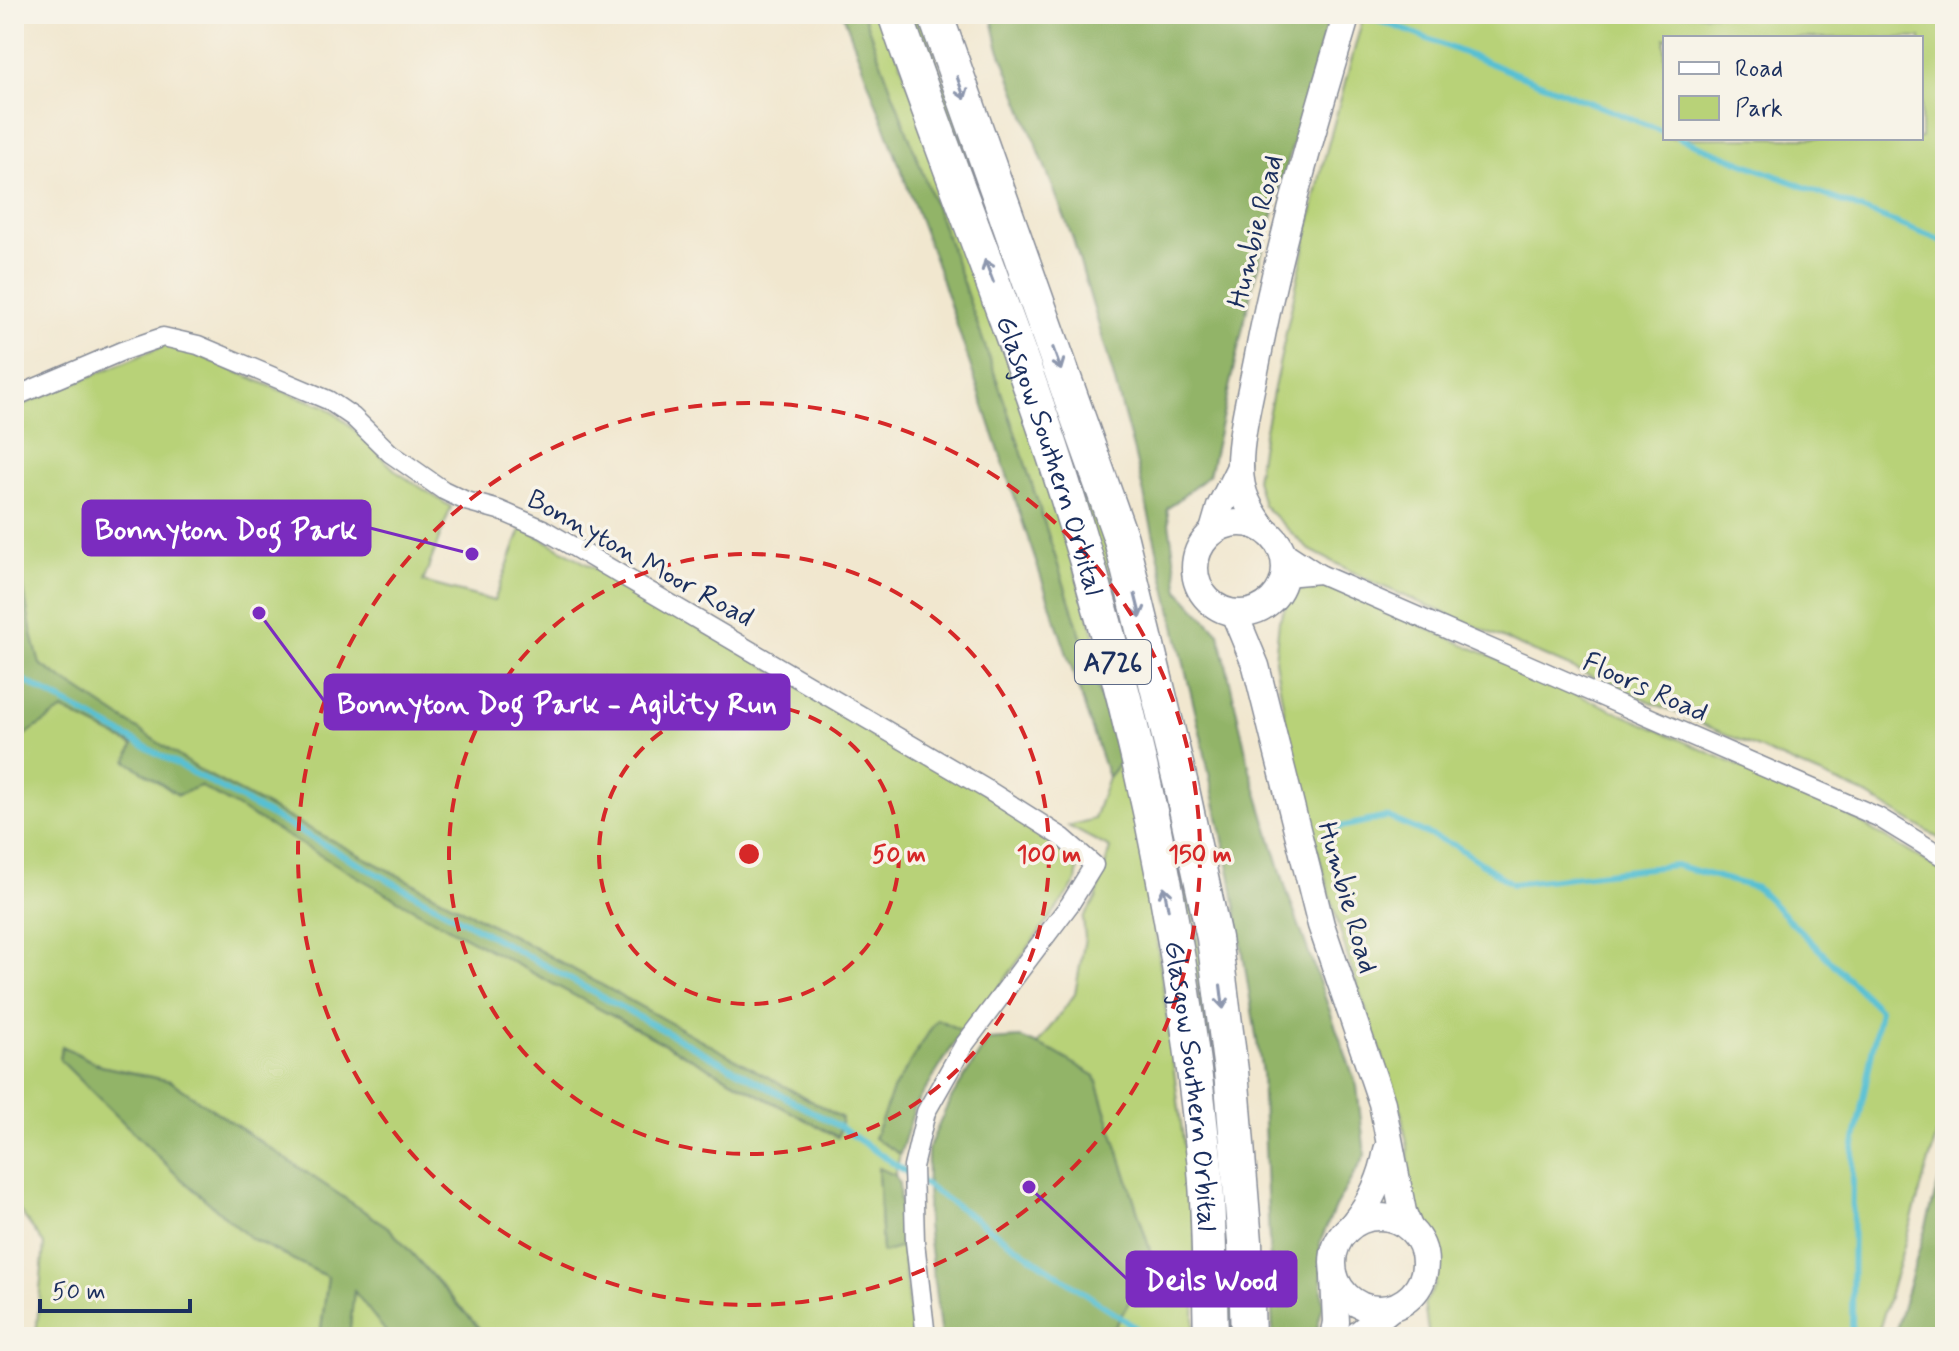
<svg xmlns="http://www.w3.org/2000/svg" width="1959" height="1351" font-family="Mynerve,sans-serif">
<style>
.green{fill:#b8d278;stroke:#6a806b;stroke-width:2;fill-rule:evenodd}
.forest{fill:#92b468;stroke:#567263;stroke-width:2}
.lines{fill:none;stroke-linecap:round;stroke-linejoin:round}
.stream{stroke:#57c0d3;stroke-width:6}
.street-casing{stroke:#868b96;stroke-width:21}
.secondary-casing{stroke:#868b96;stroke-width:29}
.highway-casing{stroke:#868b96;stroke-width:37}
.street{stroke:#fff;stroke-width:18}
.secondary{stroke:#fff;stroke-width:26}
.highway{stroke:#fff;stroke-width:34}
.oneway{stroke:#8d97ae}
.ring{fill:none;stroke:#d62828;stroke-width:4;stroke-dasharray:14 10}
.labels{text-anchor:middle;stroke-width:7;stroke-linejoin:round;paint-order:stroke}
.shield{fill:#f7f3e8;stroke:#5d6a87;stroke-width:2}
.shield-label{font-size:26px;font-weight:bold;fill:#1b2f5e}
.street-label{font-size:28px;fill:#1b2f5e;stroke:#f7f3e8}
.centre{fill:#d62828;stroke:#f7f3e8;stroke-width:4}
.ring-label{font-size:24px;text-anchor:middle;font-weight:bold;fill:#d62828;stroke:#f7f3e8;stroke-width:7;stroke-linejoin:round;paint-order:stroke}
.leader{fill:none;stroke:#7b2cbf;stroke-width:3}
.callout-dot{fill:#7b2cbf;stroke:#f7f3e8;stroke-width:3}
.callout{fill:#7b2cbf;stroke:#7b2cbf;stroke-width:3}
.callout-label{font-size:30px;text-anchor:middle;font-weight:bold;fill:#fff}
</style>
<rect width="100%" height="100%" fill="#f7f3e8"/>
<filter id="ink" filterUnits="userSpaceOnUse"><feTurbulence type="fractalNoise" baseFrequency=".0125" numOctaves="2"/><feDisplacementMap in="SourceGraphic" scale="16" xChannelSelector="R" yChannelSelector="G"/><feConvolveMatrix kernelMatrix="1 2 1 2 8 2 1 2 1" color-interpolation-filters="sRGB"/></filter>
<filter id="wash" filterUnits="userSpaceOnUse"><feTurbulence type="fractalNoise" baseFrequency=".006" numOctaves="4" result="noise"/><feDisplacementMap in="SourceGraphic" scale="32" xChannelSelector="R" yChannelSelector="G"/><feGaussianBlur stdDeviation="1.8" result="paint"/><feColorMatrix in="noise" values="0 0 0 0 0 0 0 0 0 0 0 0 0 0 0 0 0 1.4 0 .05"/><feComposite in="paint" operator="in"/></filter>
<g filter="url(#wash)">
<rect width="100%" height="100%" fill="#f1e7cf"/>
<!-- green -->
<g class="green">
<polygon points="863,14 883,14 1015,376 1120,718 1151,896 1195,1230 1194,1337 1109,1337 1153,1260 1095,1076 1037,1045 1075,994 1085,938 1083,918 1096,899 1110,848 1068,826 1094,819 1108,777 1121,761 1016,435 950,246"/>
<polygon points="910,14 920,14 1090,493 1130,624 1193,905 1222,1108 1235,1337 1226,1337 1198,985 1174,840 1126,646"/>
<path d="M 1364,14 L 1945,14 L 1945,842 L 1867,795 L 1370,581 L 1308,549 L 1263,505 L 1256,479 L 1262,443 L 1322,167 ZM 1665,38 L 1921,38 L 1921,138 L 1665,138 Z"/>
<path d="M 166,345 L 185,349 L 277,389 L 325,406 L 347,423 L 397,472 L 451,507 L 423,582 L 494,601 L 522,527 L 975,786 L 1063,848 L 1078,866 L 1076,882 L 976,1019 L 962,1031 L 937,1020 L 874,1138 L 900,1154 L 895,1175 L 878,1169 L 882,1252 L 902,1247 L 912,1337 L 487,1337 L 389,1228 L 170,1081 L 101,1066 L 62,1046 L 60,1060 L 177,1175 L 250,1238 L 328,1277 L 320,1337 L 36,1337 L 44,1244 L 14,1203 L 14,742 L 63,709 L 133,745 L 178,795 L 200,785 L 410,907 L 837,1137 L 842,1118 L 513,936 L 204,773 L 39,664 C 17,580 14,495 14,408 Z"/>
<polygon points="1308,585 1336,588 1837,809 1945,873 1945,1107 1877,1337 1429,1337 1424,1304 1435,1286 1437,1260 1427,1232 1413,1209 1409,1192 1408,1148 1400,1107 1350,965 1294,768 1275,660 1279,621 1289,599"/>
<polygon points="354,1290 390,1337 349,1337"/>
</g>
<!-- forest -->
<g class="forest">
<polygon points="843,14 863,14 950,246 1016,435 1121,761 1108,777 937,266"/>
<polygon points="991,14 1330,14 1253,284 1209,475 1167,509 1179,591 1219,633 1250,770 1288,895 1357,1086 1365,1155 1335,1207 1320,1242 1323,1305 1315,1337 1273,1337 1262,1073 1231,878 1202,740 1134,452 1109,360 1073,239 998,46"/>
<path d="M 14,452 C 16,524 19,594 40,664 L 204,773 L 513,936 L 842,1118 L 838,1137 L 410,907 L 200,786 L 178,795 L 127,761 L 133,745 L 63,710 L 14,742 L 14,727 L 21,718 L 14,713 Z"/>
<polygon points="937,1019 962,1031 915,1107 900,1154 874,1138 893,1090"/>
<polygon points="1021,1038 1054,1052 1095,1076 1153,1260 1109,1337 941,1337 927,1225 928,1149 949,1102 988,1040"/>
<polygon points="62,1046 101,1066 170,1081 389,1228 487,1337 390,1337 354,1291 349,1337 320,1337 328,1277 250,1238 177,1175 60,1060"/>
<polygon points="1945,1160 1945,1337 1894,1337"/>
<polygon points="878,1168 895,1175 899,1184 902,1247 882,1253"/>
</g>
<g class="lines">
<!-- stream -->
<g class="stream">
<polyline points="1356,14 1400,28 1665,132"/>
<polyline points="1679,138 1945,242"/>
<polyline points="14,675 840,1127 908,1173"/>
<polyline points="1336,828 1387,817 1456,846 1512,884 1675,865 1757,888 1880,1010 1853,1150 1852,1337"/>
<polyline points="918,1180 1145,1334 1145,1337"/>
</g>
</g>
</g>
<g filter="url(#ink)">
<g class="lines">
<!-- street casing -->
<g class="street-casing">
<g id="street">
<polyline points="14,397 122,351 163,337 198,345 328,400 353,417 390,453 443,490 466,501 499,510 543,529 988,790 1062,837 1094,865 1070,904 964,1045 926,1112 913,1167 915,1242 926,1337"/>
<polyline points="1282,549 1320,574 1878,817 1945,858"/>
<polyline points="1285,577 1320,574"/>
</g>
</g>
<!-- secondary casing -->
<g class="secondary-casing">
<g id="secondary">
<circle cx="1240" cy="568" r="45"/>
<path d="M 1264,529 C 1250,510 1240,493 1240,468 C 1239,439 1251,391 1257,361 C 1279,243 1313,128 1347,14"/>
<polyline points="1213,531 1220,507 1240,467"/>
<polyline points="1234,613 1256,666 1321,925 1382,1103 1403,1212 1409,1227"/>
<circle cx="1379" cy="1263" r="46"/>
<path d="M 1353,1224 C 1371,1202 1382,1179 1387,1150"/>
<polyline points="1333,1337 1336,1322 1334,1277"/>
<polyline points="1355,1337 1391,1308"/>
</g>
</g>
<!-- highway casing -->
<g class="highway-casing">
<g id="highway">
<path id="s1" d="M 895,14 C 950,174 1015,331 1066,493 C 1134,708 1182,934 1204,1158 C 1210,1217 1209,1278 1211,1337"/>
<polyline points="935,14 1121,539 1181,785 1214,938 1231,1071 1245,1242 1248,1337"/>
</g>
</g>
<!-- street -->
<use href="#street" class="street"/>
<!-- secondary -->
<use href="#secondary" class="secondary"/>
<!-- highway -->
<use href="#highway" class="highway"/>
</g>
<!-- one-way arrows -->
<defs><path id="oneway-shaft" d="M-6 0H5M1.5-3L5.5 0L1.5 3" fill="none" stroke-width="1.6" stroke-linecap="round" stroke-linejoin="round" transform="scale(2)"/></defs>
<g class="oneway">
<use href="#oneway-shaft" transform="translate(961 88) rotate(71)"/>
<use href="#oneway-shaft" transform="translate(989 271) rotate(-111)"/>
<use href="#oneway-shaft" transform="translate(1057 359) rotate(70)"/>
<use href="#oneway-shaft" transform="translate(1138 606) rotate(76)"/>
<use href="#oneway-shaft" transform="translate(1166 898) rotate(-101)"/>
<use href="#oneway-shaft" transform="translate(1222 997) rotate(83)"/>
</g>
</g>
<!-- distance rings -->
<g class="ring">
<circle cx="749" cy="854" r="150"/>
<circle cx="749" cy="854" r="300"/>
<circle cx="749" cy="854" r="451"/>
</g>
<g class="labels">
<!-- shield labels -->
<rect class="shield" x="1075" y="640" width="76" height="44" rx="6"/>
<g class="shield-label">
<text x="1113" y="671">A726</text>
</g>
<!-- street labels -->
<g class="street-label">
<text transform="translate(1254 231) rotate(-76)" y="10">Humbie Road</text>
<text dy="10" stroke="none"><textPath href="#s1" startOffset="468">Glasgow Southern Orbital</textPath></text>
<text transform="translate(641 557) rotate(29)" y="10">Bonnyton Moor Road</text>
<text transform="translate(1646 686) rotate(24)" y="10">Floors Road</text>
<text transform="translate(1349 897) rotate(74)" y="10">Humbie Road</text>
<text dy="10" stroke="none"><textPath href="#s1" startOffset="1116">Glasgow Southern Orbital</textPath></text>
</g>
</g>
<circle cx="749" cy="854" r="12" class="centre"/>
<g class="ring-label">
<text x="899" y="862">50 m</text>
<text x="1049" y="862">100 m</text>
<text x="1200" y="862">150 m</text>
</g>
<!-- callouts -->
<path class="leader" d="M472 554L370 528M259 613L325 702M1029 1187L1127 1279"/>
<g class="callout-dot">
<circle cx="472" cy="554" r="8"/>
<circle cx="259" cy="613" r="8"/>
<circle cx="1029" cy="1187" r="8"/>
</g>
<g class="callout">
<rect x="83" y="501" width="287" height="54" rx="8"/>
<rect x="325" y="675" width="464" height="54" rx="8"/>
<rect x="1127" y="1252" width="169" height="54" rx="8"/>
</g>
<g class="callout-label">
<text x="226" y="539">Bonnyton Dog Park</text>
<text x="557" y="713">Bonnyton Dog Park - Agility Run</text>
<text x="1211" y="1290">Deils Wood</text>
</g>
<!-- margin -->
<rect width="1959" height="1351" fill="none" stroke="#f7f3e8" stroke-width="48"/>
<!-- legend -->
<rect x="1663" y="36" width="260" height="104" fill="#f7f3e8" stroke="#9fa5b1" stroke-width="2"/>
<rect x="1679" y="62" width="40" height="12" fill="#ffffff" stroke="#9fa5b1" stroke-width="2"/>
<text x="1735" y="76" font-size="24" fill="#1b2f5e">Road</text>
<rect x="1679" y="96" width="40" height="24" fill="#b8d278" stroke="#9fa5b1" stroke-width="2"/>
<text x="1735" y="116" font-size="24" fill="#1b2f5e">Park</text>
<!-- scale -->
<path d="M40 1299v12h150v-12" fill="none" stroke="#1b2f5e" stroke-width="4"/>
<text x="52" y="1299" font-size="24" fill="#1b2f5e" stroke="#f7f3e8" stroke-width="6" paint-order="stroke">50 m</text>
</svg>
